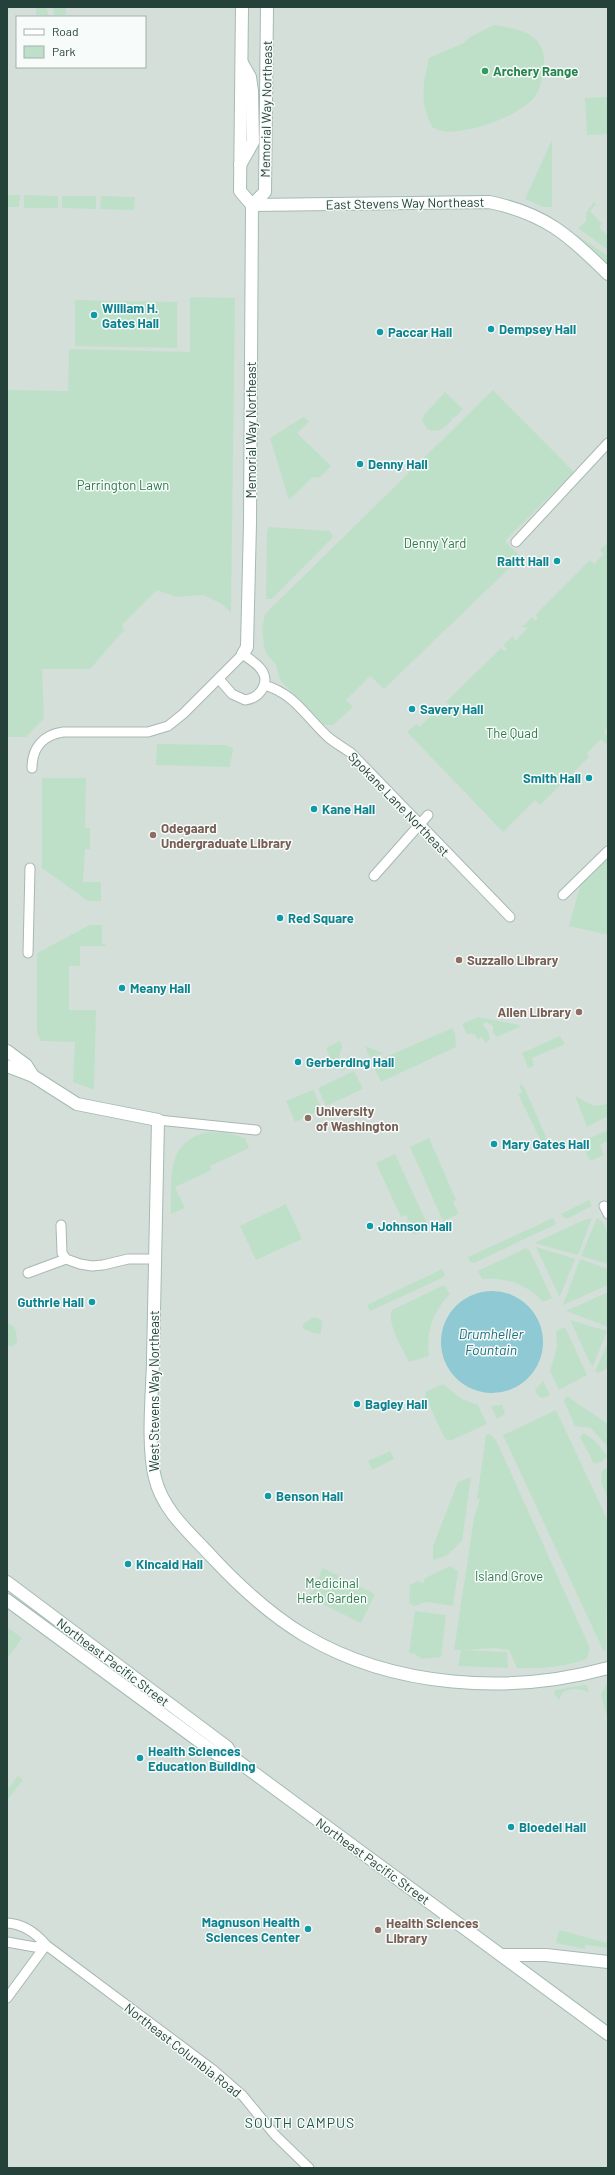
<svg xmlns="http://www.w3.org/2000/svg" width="615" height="2175" font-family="Barlow,sans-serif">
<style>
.built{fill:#d4dfda;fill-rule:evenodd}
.green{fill:#bfe0c8}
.water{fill:#8ec9d4}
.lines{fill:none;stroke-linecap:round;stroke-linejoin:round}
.street-casing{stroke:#a8b8b2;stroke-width:11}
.secondary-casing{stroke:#a4bbb3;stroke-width:14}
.street{stroke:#fff;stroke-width:9}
.secondary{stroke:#fff;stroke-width:12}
.leisure-dot{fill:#2e9e5b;stroke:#f7fbf9;stroke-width:1.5}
.culture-dot{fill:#0f9aa8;stroke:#f7fbf9;stroke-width:1.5}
.education-dot{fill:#8d6e63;stroke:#f7fbf9;stroke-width:1.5}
.labels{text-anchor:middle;stroke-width:3;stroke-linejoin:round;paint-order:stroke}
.leisure-label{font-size:13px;font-weight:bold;fill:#27864d;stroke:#f7fbf9;text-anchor:start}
.street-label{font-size:13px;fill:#24423a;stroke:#f7fbf9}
.culture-label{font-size:13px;font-weight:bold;fill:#0d838f;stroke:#f7fbf9;text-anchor:start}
.park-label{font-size:13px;fill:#2d7a4b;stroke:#f7fbf9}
.education-label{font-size:13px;font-weight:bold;fill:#785e54;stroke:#f7fbf9;text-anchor:start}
.water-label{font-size:14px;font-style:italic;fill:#1c6f80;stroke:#f7fbf9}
.neighbourhood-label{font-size:14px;letter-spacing:1px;fill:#1f5548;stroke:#f7fbf9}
</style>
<rect width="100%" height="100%" fill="#e6efeb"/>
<!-- built -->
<path class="built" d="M 7,7 L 608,7 L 608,2168 L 7,2168 ZM 17,17 L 145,17 L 145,67 L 17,67 Z"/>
<!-- green -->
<g class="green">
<polygon points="36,7 47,7 48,15 36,15"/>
<polygon points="53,7 66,7 66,15 54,15"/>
<path d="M 494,25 C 526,30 550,36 543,74 C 541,84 539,94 531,101 C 513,118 472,132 446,132 C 442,131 436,129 432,127 C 419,101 423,86 429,58 L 464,43 L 470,37 Z"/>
<polygon points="608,97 608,134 587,135 585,98"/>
<polygon points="552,140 552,207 543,207 525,199"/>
<polygon points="7,195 20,195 19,207 7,207"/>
<polygon points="24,195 58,196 58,208 24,208"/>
<polygon points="62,196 96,196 96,209 62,208"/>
<polygon points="101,196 135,197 134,210 100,209"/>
<polygon points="594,202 596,204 590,211 602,224 599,227 608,236 608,250 578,228 586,221 586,213"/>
<polygon points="574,233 608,256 608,266 608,265"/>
<polygon points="190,297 235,298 231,613 222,604 203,595 176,597 157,590 122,625 124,630 90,669 42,669 44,718 26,737 7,737 7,390 68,391 69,349 190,352"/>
<polygon points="75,300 177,302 177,348 75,346"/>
<polygon points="493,390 574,472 505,541 521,557 384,689 370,676 346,700 353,707 333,725 322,725 280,680 276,665 266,653 264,646 262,629 265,614"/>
<path d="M 445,392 L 463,409 L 455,417 L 451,418 L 452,420 C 444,428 439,434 427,429 L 422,420 L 424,415 Z"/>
<polygon points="303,417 309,421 297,433 331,466 319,478 313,477 289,500 270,438"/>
<polygon points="269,527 330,531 333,537 272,599 266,599 267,531"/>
<polygon points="608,542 608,728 604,732 608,737 608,746 601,739 587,753 589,757 540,805 535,800 503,832 407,732 416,724 419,727 433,714 437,717 450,705 446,702 501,648 504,651 507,649 503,645 513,636 515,641 528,628 522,627 532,617 535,621 538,618 535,615 590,560 594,564 604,554 600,550"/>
<path d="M 157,744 L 225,745 L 233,748 C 233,755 230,760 230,767 L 156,765 Z"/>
<polygon points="42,778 86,778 85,828 90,828 90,849 85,849 83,882 101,882 101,901 88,901 42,868"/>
<polygon points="608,857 608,935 569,926 581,883"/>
<polygon points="90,925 102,925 102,944 105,944 105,946 80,946 80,966 69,966 69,1010 96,1010 94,1090 73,1082 75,1042 41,1041 37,1033 37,953"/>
<polygon points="478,1017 519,1025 520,1027 497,1037 493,1032 493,1026 486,1022 483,1024 484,1027 488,1031 490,1040 485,1043 483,1038 481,1037 478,1040 475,1034 467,1034 462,1024"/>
<polygon points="452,1028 455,1033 456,1047 381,1082 372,1063"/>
<polygon points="560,1036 565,1044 532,1058 534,1066 528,1068 522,1053"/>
<polygon points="340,1041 342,1047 335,1071 326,1048"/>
<polygon points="365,1046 383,1053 370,1058"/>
<polygon points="349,1054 354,1065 341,1071"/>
<polygon points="354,1071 363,1089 326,1106 318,1088"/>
<polygon points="522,1084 525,1089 547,1139 541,1141 518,1094 522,1092 519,1086"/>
<polygon points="313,1090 322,1109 295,1122 286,1101"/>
<polygon points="575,1096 594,1106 608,1104 608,1116 587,1127"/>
<polygon points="608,1130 608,1141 600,1145 604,1155 590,1161 581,1142"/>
<path d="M 210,1132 L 228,1133 L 245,1138 L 249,1148 L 210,1166 L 212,1170 L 175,1187 L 185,1208 L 171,1214 C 172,1178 165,1140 210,1132 Z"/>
<polygon points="429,1138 456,1200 453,1202 459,1214 443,1221 410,1147"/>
<polygon points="395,1154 429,1228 414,1235 406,1215 401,1217 376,1163"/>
<polygon points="589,1200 592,1206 567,1219 563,1217 561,1214"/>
<polygon points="286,1204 302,1239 256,1260 240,1226"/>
<polygon points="553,1218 556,1224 474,1263 470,1262 468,1257"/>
<polygon points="592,1218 578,1255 534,1243 584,1220"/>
<path d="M 597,1218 C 612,1225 608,1251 608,1264 L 581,1256 Z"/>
<polygon points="536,1247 575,1259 560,1296 559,1296"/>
<path d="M 526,1248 L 530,1251 L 552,1298 L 543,1302 C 527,1284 507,1277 482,1279 L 478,1271 Z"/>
<polygon points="580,1259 608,1269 608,1285 563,1305"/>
<polygon points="442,1269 445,1275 442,1278 370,1311 367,1305"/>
<path d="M 444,1285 L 450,1294 C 433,1311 426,1332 429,1356 L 409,1362 C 403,1350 386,1322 392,1310 Z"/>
<polygon points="608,1292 608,1327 566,1311"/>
<polygon points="314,1317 322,1320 321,1334 313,1333 302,1328 304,1323"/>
<polygon points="570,1320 607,1331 593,1366 591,1365"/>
<path d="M 7,1323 C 16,1325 17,1334 17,1342 L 12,1347 L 7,1345 Z"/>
<polygon points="565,1327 587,1375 559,1390 550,1371 557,1347 556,1331"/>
<polygon points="608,1343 608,1368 598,1373 595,1371"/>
<polygon points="543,1381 550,1395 542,1398 538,1396 535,1390"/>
<polygon points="443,1384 462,1399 478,1405 487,1424 452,1440 447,1440 444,1437 425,1396 427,1391"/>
<polygon points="565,1397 568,1397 608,1424 608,1447 591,1428 575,1426 564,1401"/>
<polygon points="502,1405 505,1414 497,1419 491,1406"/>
<polygon points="556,1410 608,1521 606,1651 603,1650 503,1435"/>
<path d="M 583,1433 C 593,1437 601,1447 607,1456 L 603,1461 L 594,1464 L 580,1437 Z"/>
<path d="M 490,1434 L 496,1440 L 590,1648 L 587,1659 C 564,1667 542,1669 517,1668 L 509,1650 L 495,1648 L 464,1650 L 507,1652 L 508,1668 L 458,1666 L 461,1650 L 454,1650 L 474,1518 L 480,1499 L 477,1499 L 486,1435 Z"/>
<polygon points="390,1451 394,1459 372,1470 368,1461"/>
<polygon points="608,1466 608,1500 601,1481 602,1471"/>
<polygon points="471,1477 462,1541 446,1556 433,1560 433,1546 458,1482"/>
<polygon points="450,1566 458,1571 453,1606 426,1602 414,1606 409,1603 410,1585 417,1581 423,1583 425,1578"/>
<polygon points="323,1568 375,1594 361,1623 308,1597"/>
<polygon points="415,1611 446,1615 441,1657 422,1659 415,1654 409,1653"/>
<polygon points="7,1627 22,1638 7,1659"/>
<polygon points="608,1682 608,1721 601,1694"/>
<path d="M 584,1685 L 586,1685 L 589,1692 C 578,1689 572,1687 562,1693 L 559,1700 L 554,1694 L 555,1690 Z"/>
<polygon points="18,1776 23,1780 7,1800 7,1790"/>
<polygon points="559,1930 608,1943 608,1948 585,1945 585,1949 556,1943"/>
</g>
<!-- water -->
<circle class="water" cx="492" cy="1342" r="51"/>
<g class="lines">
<!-- street casing -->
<g class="street-casing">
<g id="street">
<polyline points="516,542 608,443"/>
<path d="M 264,685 C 294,693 307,718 328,737 C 335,743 344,748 351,753 L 510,917"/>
<path d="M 32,768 C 32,748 43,735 63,732 L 148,732 L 168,726 L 183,714 L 243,654 C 249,659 256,663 260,668 C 272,682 260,698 245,700 L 232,694 L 219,679"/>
<polyline points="374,876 428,815"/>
<polyline points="563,895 608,851"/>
<polyline points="28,953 30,868"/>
<polyline points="158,1120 256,1130"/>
<polyline points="604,1206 608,1214"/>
<polyline points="61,1225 62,1253 66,1259 80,1264 92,1266 103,1265 128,1259 149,1259"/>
<polyline points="28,1273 66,1259"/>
<path d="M 7,1923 C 23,1924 36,1933 46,1945 L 212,2069 L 243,2096 L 275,2135 L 309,2168"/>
<polyline points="7,1942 35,1947 46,1945"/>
<polyline points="7,1998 46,1945"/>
</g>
</g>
<!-- secondary casing -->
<g class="secondary-casing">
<g id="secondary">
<polyline points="242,7 240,191 252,205 250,523 247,647 243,654"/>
<polyline points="240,165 253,142 252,91 250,77 242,63"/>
<path d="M 252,205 L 489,202 C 544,213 569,235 608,274"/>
<polyline points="252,205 265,192 267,7"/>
<polyline points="7,1051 26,1065 33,1076"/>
<path d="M 7,1066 L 33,1076 L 77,1104 L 158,1120 C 157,1200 154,1281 153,1362 C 152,1396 147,1446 155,1478 C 163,1511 190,1533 212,1557 C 240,1587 269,1614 304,1635 C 393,1688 510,1695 608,1668"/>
<polyline points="7,1582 227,1747 235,1759 608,2034"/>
<polyline points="7,1600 218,1755 235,1759"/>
<polyline points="501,1955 546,1955 608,1962"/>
</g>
</g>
<!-- street -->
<use href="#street" class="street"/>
<!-- secondary -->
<use href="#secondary" class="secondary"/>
</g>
<!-- markers -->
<circle class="leisure-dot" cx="485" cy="71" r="4"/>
<g class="culture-dot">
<circle cx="94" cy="315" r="4"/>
<circle cx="491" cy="329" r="4"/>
<circle cx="380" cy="332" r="4"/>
<circle cx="360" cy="464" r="4"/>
<circle cx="557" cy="561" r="4"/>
<circle cx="412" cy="709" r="4"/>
<circle cx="589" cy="778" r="4"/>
<circle cx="314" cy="809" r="4"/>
<circle cx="280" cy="918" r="4"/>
<circle cx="122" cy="988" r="4"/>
<circle cx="298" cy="1062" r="4"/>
<circle cx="494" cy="1144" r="4"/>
<circle cx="370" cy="1226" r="4"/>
<circle cx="92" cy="1302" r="4"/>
<circle cx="357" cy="1404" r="4"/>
<circle cx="268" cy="1496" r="4"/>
<circle cx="128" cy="1564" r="4"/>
<circle cx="140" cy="1758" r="4"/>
<circle cx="511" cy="1827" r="4"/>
<circle cx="308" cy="1929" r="4"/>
</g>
<g class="education-dot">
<circle cx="153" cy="835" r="4"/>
<circle cx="459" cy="960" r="4"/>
<circle cx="579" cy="1012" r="4"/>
<circle cx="308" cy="1118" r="4"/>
<circle cx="378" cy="1930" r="4"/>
</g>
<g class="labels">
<!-- leisure labels -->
<g class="leisure-label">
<text x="493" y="76">Archery Range</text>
</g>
<!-- street labels -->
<g class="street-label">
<text transform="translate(266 109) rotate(-89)" y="5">Memorial Way Northeast</text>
<text transform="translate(405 203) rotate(-1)" y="5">East Stevens Way Northeast</text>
<text transform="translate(251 430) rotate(-90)" y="5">Memorial Way Northeast</text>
<text transform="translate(399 804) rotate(46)" y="5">Spokane Lane Northeast</text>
<text transform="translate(154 1391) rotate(-90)" y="5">West Stevens Way Northeast</text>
<text transform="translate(113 1662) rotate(37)" y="5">Northeast Pacific Street</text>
<text transform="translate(373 1861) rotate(36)" y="5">Northeast Pacific Street</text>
<text transform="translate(183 2050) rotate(38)" y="5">Northeast Columbia Road</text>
</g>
<!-- culture labels -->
<g class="culture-label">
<text x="102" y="313">William H.<tspan x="102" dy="15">Gates Hall</tspan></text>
<text x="499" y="334">Dempsey Hall</text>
<text x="388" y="337">Paccar Hall</text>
<text x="368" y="469">Denny Hall</text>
<text x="549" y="566" text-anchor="end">Raitt Hall</text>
<text x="420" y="714">Savery Hall</text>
<text x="581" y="783" text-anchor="end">Smith Hall</text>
<text x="322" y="814">Kane Hall</text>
<text x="288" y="923">Red Square</text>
<text x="130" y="993">Meany Hall</text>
<text x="306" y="1067">Gerberding Hall</text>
<text x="502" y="1149">Mary Gates Hall</text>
<text x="378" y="1231">Johnson Hall</text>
<text x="84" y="1307" text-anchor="end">Guthrie Hall</text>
<text x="365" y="1409">Bagley Hall</text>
<text x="276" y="1501">Benson Hall</text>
<text x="136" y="1569">Kincaid Hall</text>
<text x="148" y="1756">Health Sciences<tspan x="148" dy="15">Education Building</tspan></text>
<text x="519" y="1832">Bloedel Hall</text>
<text x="300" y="1927" text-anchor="end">Magnuson Health<tspan x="300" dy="15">Sciences Center</tspan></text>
</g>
<!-- park labels -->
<g class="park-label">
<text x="123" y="490">Parrington Lawn</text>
<text x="435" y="548">Denny Yard</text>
<text x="512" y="738">The Quad</text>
<text x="509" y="1581">Island Grove</text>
<text x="332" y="1588">Medicinal<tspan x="332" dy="15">Herb Garden</tspan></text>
</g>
<!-- education labels -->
<g class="education-label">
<text x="161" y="833">Odegaard<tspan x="161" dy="15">Undergraduate Library</tspan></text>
<text x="467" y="965">Suzzallo Library</text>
<text x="571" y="1017" text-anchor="end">Allen Library</text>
<text x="316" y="1116">University<tspan x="316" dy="15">of Washington</tspan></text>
<text x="386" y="1928">Health Sciences<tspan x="386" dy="15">Library</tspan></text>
</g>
<!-- water labels -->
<g class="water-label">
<text x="491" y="1339">Drumheller<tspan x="491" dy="16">Fountain</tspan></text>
</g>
<!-- neighbourhood labels -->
<g class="neighbourhood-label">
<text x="300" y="2128">SOUTH CAMPUS</text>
</g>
</g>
<!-- border -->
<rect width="615" height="2175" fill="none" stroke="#24423a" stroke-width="16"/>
<!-- legend -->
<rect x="16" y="16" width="130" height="52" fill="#f7fbf9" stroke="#a3b1ad"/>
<rect x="24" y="29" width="20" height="6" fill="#ffffff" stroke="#a3b1ad"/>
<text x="52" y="36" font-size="12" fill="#24423a">Road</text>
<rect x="24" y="46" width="20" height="12" fill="#bfe0c8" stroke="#a3b1ad"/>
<text x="52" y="56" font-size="12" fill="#24423a">Park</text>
</svg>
